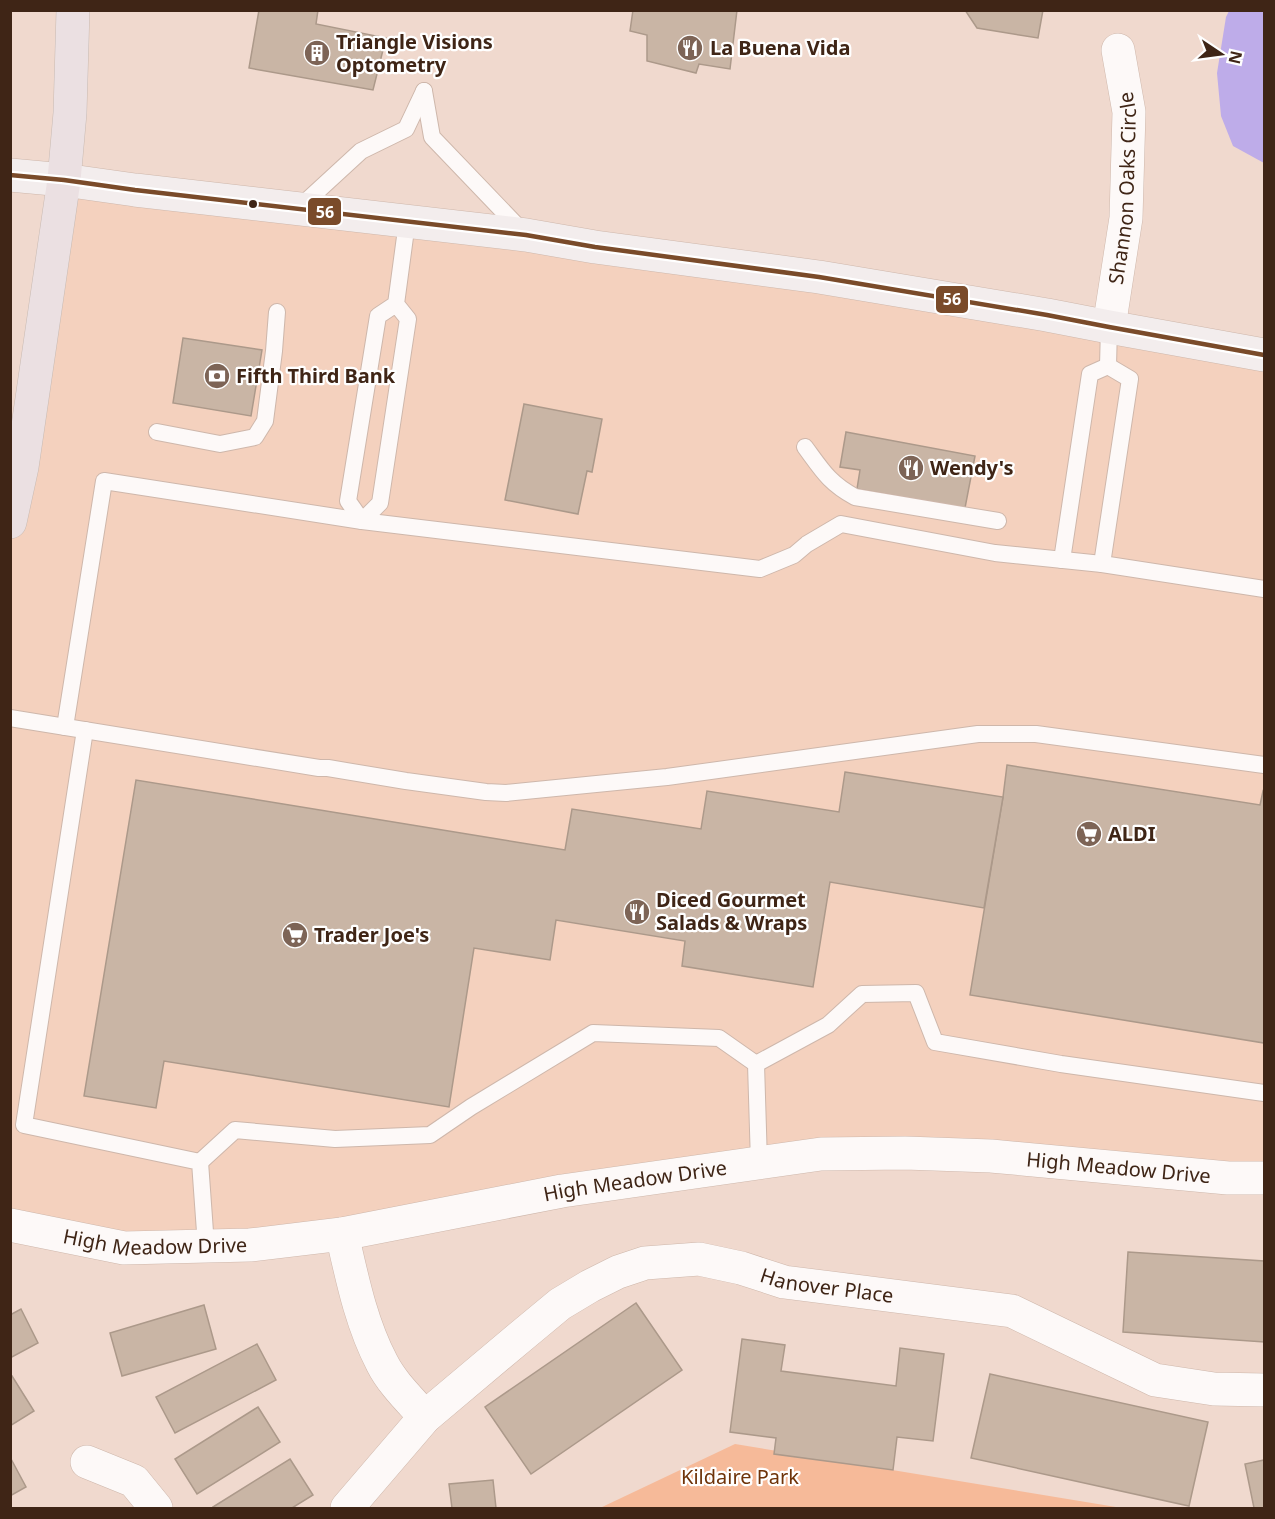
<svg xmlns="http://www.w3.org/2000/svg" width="1275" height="1519" font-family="'Noto Sans',sans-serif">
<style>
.built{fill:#f4d1be}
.green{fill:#f6ba99}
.water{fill:#beace9}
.building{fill:#c9b5a5;stroke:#ac998a;stroke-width:1.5}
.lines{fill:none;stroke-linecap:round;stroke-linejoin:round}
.service-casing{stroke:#ceb7ab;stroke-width:18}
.minor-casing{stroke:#ceb7ab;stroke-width:34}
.secondary-casing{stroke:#ceb7ab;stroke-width:34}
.primary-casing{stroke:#c8bab2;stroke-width:34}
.service{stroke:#fdf9f8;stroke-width:16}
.minor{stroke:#fdf9f8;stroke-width:33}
.secondary{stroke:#f3eded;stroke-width:33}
.primary{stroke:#ebe0e2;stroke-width:33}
.bus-1-casing{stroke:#fff;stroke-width:9}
.bus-1{stroke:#7a4b2a;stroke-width:4.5}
.bus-dot{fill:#3f2516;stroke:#fff;stroke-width:2}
.labels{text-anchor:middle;stroke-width:4.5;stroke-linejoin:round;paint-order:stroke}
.poi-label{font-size:20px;font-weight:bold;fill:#3f2516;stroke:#fff;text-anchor:start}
.street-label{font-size:20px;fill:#3f2516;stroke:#fff}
.park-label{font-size:20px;fill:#6e3309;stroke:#fff}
.line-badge{stroke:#fff;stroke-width:2}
.badge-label{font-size:16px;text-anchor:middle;font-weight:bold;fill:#fff}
</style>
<rect width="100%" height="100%" fill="#f0d9ce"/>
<!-- built -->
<polygon class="built" points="64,180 1264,355 1264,1178 905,1153 124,1248 11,1225 11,522"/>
<!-- green -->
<polygon class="green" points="735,1444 1122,1508 600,1508"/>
<!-- water -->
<polygon class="water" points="1229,11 1264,11 1264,163 1233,146 1221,116 1217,73 1226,17"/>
<!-- building -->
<g class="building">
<polygon points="259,10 318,10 316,24 386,38 373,90 249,68"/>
<polygon points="633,10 737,10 730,69 699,64 696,73 647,61 647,35 630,31"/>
<polygon points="965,10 1043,10 1038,38 977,28"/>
<polygon points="183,338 262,350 251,416 173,403"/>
<polygon points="524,404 602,419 592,472 587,471 578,514 505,500"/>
<polygon points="846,432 975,456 965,508 857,489 860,470 840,467"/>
<polygon points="1007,765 1260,805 1263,791 1264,792 1264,1043 970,995 1003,797"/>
<polygon points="845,772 1003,797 984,908 830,882 813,987 682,966 685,941 556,920 550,960 474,948 449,1107 164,1061 156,1108 84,1096 136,780 565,850 572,809 701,829 707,791 839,812"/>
<polygon points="1128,1252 1264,1261 1264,1342 1123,1332"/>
<polygon points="636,1303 682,1370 531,1474 485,1407"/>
<polygon points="204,1305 216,1349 122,1376 110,1333"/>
<polygon points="21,1309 38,1343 10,1358 10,1315"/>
<polygon points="742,1339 785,1345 781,1371 896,1386 900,1348 944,1354 933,1441 897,1437 893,1470 774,1454 776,1438 730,1432"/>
<polygon points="257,1344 276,1380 175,1433 156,1397"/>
<polygon points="990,1374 1208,1422 1189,1506 971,1458"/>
<polygon points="12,1376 34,1411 10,1426 10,1377"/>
<polygon points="258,1407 280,1442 197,1494 175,1459"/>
<polygon points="10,1457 26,1487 10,1496"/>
<polygon points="290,1459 313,1495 292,1508 214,1508 213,1507"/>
<polygon points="1264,1460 1264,1508 1254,1508 1245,1464"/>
<polygon points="493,1480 496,1508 452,1508 449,1484"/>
</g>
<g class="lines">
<!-- service casing -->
<g class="service-casing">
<g id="service">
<polyline points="424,91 432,137 523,232"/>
<polyline points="299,208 361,151 406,129 424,91"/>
<polyline points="396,304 378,316 348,501 362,521 380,503 408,319 396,304 407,222"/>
<polyline points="1108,366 1109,327"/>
<polyline points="157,432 220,444 255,437 265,421 274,351 277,312"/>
<path d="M 805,447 C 822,470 829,483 855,497 L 998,521"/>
<polyline points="1062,560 1090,374 1108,366"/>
<polyline points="1102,564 1130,379 1108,366"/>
<polyline points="10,718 319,768 328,768 406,781 486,792 506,793 667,777 978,734 1036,734 1264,765"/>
<polyline points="65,727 104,481 362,521 760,569 794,555 807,544 841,524 995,553 1102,564 1264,589"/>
<polyline points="85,730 24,1125 200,1162 206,1246"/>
<polyline points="756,1064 828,1025 862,994 916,993 935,1042 1061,1064 1264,1093"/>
<polyline points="200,1162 235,1130 335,1139 430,1135 471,1107 593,1033 719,1038 756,1064 759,1163"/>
</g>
</g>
<!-- minor casing -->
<g class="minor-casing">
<g id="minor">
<path id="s1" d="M 1109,327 L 1126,218 L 1129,112 L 1118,50"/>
<path id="s2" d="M 10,1225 L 124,1248 L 250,1245 L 342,1234 L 562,1191 L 821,1154 L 905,1153 L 991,1156 L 1228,1178 L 1264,1178"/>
<path d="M 342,1234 C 352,1278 361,1323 382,1363 C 392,1383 410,1400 425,1417"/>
<polyline points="87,1462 134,1481 156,1508"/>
<path id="s3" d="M 347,1508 L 425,1417 L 519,1338 L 560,1304 L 590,1286 L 618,1272 L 645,1263 L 699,1259 L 741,1268 L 784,1282 L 1012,1311 L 1155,1380 L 1214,1389 L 1264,1390"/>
</g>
</g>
<!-- secondary casing -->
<g class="secondary-casing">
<polyline id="secondary" points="10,175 64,180 135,190 526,235 595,247 819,277 1047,315 1109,327 1264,355"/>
</g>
<!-- primary casing -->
<g class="primary-casing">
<polyline id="primary" points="10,522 22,467 64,180 70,113 73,10"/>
</g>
<!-- service -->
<use href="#service" class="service"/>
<!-- minor -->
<use href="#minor" class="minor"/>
<!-- secondary -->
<use href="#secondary" class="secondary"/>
<!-- primary -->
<use href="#primary" class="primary"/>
<!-- bus-1 casing -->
<g class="bus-1-casing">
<polyline id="bus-1" points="10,175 64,180 135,190 526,235 595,247 819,277 1047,315 1109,327 1264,355"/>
</g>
<!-- bus-1 -->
<use href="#bus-1" class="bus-1"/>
</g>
<!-- icons -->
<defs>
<g id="restaurant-disc" transform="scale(1.35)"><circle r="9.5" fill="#7d6456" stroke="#fff"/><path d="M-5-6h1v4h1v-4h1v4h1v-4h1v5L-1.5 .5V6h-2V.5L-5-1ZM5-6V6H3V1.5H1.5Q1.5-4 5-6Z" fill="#fff"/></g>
<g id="building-disc" transform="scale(1.35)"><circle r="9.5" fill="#7d6456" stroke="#fff"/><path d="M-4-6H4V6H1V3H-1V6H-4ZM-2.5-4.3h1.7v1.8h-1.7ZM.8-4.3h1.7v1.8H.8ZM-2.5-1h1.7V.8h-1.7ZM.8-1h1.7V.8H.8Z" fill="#fff"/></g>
<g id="bank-disc" transform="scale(1.35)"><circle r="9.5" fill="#7d6456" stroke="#fff"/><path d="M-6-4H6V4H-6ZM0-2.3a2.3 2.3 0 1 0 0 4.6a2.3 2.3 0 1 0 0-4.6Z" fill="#fff"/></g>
<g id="supermarket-disc" transform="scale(1.35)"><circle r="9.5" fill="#7d6456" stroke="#fff"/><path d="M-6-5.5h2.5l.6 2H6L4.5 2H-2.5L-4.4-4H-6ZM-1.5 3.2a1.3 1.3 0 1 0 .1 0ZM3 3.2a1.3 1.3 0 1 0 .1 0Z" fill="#fff"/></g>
</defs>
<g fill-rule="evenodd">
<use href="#restaurant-disc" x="690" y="48"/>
<use href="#building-disc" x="317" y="53"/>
<use href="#bank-disc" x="217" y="376"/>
<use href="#restaurant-disc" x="911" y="468"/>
<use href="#supermarket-disc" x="1089" y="834"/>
<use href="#restaurant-disc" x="637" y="912"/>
<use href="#supermarket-disc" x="295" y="935"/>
</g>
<!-- markers -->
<circle class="bus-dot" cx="253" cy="204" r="5"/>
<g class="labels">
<!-- poi labels -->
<g class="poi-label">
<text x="336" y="49">Triangle Visions<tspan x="336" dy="23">Optometry</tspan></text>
<text x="710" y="55">La Buena Vida</text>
<text x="236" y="383">Fifth Third Bank</text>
<text x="930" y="475">Wendy's</text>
<text x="1108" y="841">ALDI</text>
<text x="656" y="907">Diced Gourmet<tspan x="656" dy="23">Salads &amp; Wraps</tspan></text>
<text x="314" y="942">Trader Joe's</text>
</g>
<!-- street labels -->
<g class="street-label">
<text dy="7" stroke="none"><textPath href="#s1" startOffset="140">Shannon Oaks Circle</textPath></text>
<text dy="7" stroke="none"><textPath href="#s2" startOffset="1119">High Meadow Drive</textPath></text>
<text dy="7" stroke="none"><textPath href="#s2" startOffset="633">High Meadow Drive</textPath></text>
<text dy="7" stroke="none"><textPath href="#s2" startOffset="147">High Meadow Drive</textPath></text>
<text dy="7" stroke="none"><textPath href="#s3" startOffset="576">Hanover Place</textPath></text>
</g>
<!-- park labels -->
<g class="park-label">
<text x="740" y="1484">Kildaire Park</text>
</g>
</g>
<g class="line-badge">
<rect x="307" y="197" width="35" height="29" rx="6" fill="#7a4b2a"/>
<rect x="935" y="285" width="34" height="29" rx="6" fill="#7a4b2a"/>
</g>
<g class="badge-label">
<text x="325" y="218">56</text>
<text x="952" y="305">56</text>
</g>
<!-- border -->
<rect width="1275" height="1519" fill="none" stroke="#3f2516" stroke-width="24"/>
<!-- north arrow -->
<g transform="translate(1221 54) rotate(103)" stroke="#ffffff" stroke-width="4.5" paint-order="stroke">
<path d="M0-4.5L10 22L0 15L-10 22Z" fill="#3f2516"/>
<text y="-9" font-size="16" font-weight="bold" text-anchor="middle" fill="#3f2516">N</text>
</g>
</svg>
